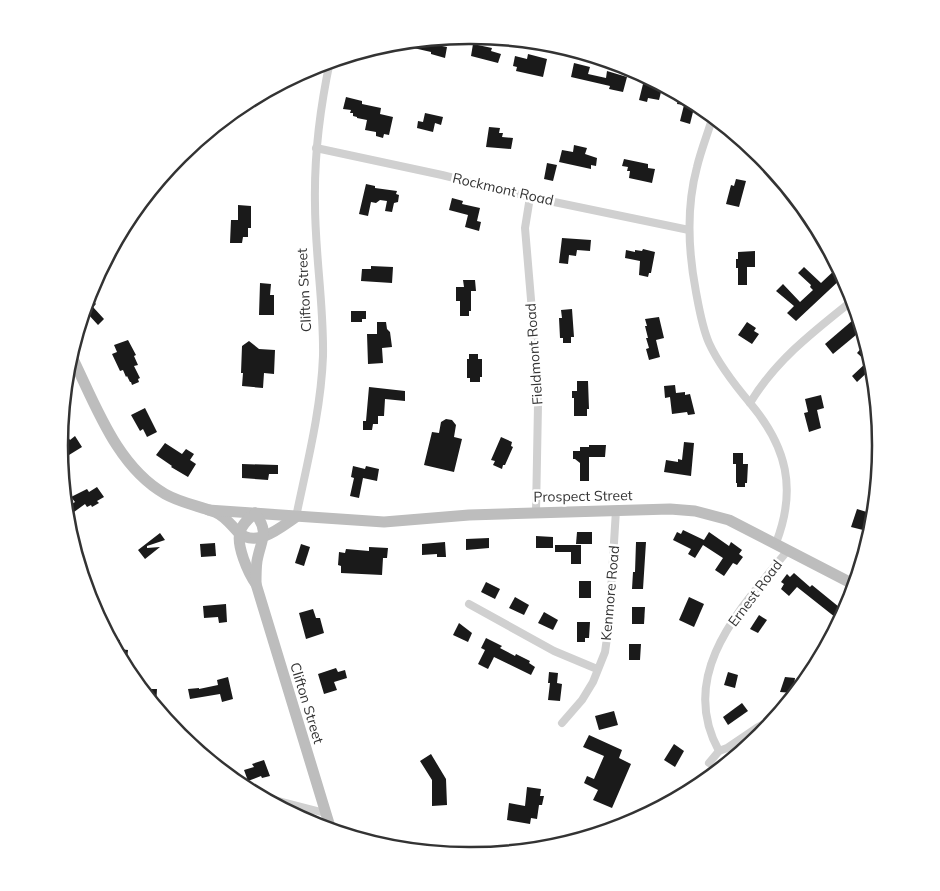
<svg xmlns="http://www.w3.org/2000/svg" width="940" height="891" font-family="Mulish,sans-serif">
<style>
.building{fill:#1a1a1a}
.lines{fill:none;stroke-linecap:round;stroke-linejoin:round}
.street{stroke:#d0d0d0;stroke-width:8}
.secondary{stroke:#bdbdbd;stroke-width:11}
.labels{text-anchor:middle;stroke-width:5;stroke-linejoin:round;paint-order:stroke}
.street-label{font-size:14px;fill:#333;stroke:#fff}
.rim{fill:none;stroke:#333;stroke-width:2.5}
</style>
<rect width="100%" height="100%" fill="#fff"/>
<!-- building -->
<g class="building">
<polygon points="444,38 442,46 447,47 445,58 431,54 431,52 396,44"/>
<polygon points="473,44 492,48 491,51 501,54 498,63 471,56"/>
<polygon points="528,54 547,59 543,77 516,71 517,67 513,66 515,56 527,59"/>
<polygon points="574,63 590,67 588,74 606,78 607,71 627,77 623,92 609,89 610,86 571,77"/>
<polygon points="643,84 662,88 659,100 648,98 647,102 639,100"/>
<polygon points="679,94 704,109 694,108 690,124 680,121 684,105 677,104"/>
<polygon points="346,97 362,101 362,104 381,108 380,114 393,117 389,135 384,134 383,138 376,136 376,132 365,130 367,120 357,118 357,117 353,116 353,113 350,113 351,110 343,109"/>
<polygon points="425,113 443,117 441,125 435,123 433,132 417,128 418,121 423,122"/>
<polygon points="489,127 500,128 499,133 503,133 502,137 513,138 511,149 486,147"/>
<polygon points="574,145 587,148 585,154 597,158 596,166 591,165 591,169 559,162 562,150 573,152"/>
<polygon points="624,159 648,164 648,168 655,169 652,183 629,178 630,171 627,171 628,167 622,166"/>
<polygon points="547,163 557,165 553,181 544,179"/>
<polygon points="736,179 746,181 739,207 726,204 731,185 734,186"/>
<polygon points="366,184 375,186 375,188 397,191 396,194 399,195 398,202 394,203 392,212 385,211 387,201 380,200 376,203 371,202 368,216 359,214"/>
<polygon points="452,198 463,201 462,204 480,208 477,221 481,222 479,231 465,227 468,215 449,210"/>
<polygon points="238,205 251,206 251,228 248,228 248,237 243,237 242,243 230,243 231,220 238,220"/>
<polygon points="562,238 591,240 590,251 577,250 576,256 569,255 568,264 559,263"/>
<polygon points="643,249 655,252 651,273 649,273 648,277 639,275 640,261 625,258 626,250 635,252 635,250 642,251"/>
<polygon points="755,251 755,267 747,267 747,285 738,285 738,268 736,268 736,259 738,259 738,252"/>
<polygon points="371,266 393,267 392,283 361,281 362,269 371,269"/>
<polygon points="804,267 821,283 838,267 843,277 796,321 787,313 794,306 776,291 783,284 800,302 813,290 810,287 811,285 798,273"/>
<polygon points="463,280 475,280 476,291 471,291 471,311 469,311 469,316 460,316 460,301 456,301 456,287 464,287"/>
<polygon points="260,283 271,284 270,295 274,295 274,315 259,315"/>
<polygon points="88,296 96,304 93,307 104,319 98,325 87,313 82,318"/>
<polygon points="572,309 574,337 571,337 571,343 563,343 563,338 560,338 559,318 562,318 561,310"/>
<polygon points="351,311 366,311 366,319 362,319 362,322 351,322"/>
<polygon points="659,317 664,338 656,340 660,357 649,360 646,349 649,348 646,338 648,338 645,326 647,326 645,319"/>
<polygon points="853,320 862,330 833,354 825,344"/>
<polygon points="377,322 386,322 387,329 390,332 392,347 382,348 383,363 368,364 367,334 377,334"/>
<polygon points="747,322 756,328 754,331 759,334 752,344 738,335"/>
<polygon points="128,340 136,355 134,356 138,365 134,366 140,378 138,379 139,382 132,385 131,382 130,382 127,376 126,377 123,370 120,371 112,354 117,352 114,345"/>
<polygon points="249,341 259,349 275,350 274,374 264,373 263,388 242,386 243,373 241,373 242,346"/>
<polygon points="864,345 867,349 873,367 857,382 852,376 867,362 857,353"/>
<polygon points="469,354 478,354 478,359 482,359 482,377 480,377 480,382 470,382 470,378 467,378 467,359 469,359"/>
<polygon points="577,381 588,381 589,409 587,409 587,416 574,416 574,398 572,398 572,391 577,391"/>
<polygon points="675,385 676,393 685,392 685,395 690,394 695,414 688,415 687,412 672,414 670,397 665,398 664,386"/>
<polygon points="369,387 405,391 405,401 385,399 384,416 378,416 378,424 373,424 372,430 363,430 363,421 366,421"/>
<polygon points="821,395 824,408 817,410 821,428 809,432 804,413 808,412 805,399"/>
<polygon points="145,408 157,432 147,437 143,429 140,431 131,415"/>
<polygon points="446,419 452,420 456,425 454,437 462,439 454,472 424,465 432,432 439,433 441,422"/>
<polygon points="61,427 70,440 75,436 82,447 69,455 60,441"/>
<polygon points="501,437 512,442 511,446 513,447 505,465 503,465 502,469 493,465 495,461 491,460"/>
<polygon points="684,442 694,443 691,476 664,472 666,460 678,462 678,459 682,460"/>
<polygon points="165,443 182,454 186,449 194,454 190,460 196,464 188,477 171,467 172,466 156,455"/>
<polygon points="589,445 606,445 605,457 589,457 589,481 580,481 580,463 575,459 573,459 573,451 580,451 580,447 589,447"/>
<polygon points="733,453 743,453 743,464 748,464 747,483 745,483 745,487 737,487 737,483 736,483 736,464 733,464"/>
<polygon points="242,464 278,465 278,474 269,474 268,480 242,478"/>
<polygon points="353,466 365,469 366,466 379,469 377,481 363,478 359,498 350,496 354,478 351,477"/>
<polygon points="97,487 104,497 97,501 99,503 92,507 91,505 87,507 85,504 74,512 70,505 75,502 71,497 87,489 89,492"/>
<polygon points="857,509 870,513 868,520 871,520 867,531 851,527"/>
<polygon points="683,530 704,540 709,532 729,546 731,542 742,550 739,554 743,557 737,565 733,563 724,576 715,570 723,558 703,545 695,558 688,554 691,549 673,540 677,532 681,534"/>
<polygon points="577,532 592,532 592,544 576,544"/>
<polygon points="160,533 165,540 147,546 147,548 160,547 145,559 138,550"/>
<polygon points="536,536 553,537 553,548 536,548"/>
<polygon points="489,538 489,548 466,550 466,539"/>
<polygon points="445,542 446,557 437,557 437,554 422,555 422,544"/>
<polygon points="636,542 646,542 643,589 632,589 633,572 635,572"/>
<polygon points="215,543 216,556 201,557 200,544"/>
<polygon points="301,544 310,547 304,566 295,563"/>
<polygon points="555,545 581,545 581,564 571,564 571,552 555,552"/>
<polygon points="369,547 388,548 387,558 383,558 382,575 341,573 341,566 338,565 339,552 345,553 346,549 369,551"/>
<polygon points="794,573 810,587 812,585 839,607 850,594 852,595 840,621 797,587 789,596 781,589 784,584 781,582 787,574 790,577"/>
<rect x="579" y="581" width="12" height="17"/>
<polygon points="486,582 500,589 495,599 481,592"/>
<polygon points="515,597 529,605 524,615 509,608"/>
<polygon points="689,597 704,604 694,627 679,620"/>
<polygon points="226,604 227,622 219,623 218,617 204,618 203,606"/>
<polygon points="632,607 645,607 644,624 632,624"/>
<polygon points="313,609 316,618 320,618 324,633 306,639 299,613"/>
<polygon points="544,612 558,620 553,630 538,623"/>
<polygon points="759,615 767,620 758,633 750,629"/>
<polygon points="577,622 590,622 589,638 585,638 585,642 577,642"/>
<polygon points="459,623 472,633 468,642 453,635"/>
<polygon points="110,638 120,640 119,649 128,650 127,659 120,658"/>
<polygon points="486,638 502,646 500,648 515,656 516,654 530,661 529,663 535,667 531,675 494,657 488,669 478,664 485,650 481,648"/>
<polygon points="629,644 641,644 640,660 629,660"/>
<polygon points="336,668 338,672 345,670 347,678 334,682 337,690 324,694 318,674"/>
<polygon points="549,672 558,673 557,683 562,684 560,701 548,700 550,683 548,683"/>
<polygon points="728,672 738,675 735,688 724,685"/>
<polygon points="228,677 233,699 222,702 220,694 190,699 188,689 199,688 199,689 218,685 217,680"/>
<polygon points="785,677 795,678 793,693 780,692"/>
<polygon points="141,689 157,689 156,707 150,699"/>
<polygon points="742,703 748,711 728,725 723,717"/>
<polygon points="614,711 618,725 599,730 595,716"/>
<polygon points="589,735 622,750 619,758 631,764 612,808 593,800 598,790 584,783 587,776 594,779 604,756 583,747"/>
<polygon points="674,744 684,751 675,767 664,760"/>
<polygon points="431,754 446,779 447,805 432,806 432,780 420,761"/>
<polygon points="264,760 270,776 262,778 261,776 248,781 244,770 254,767 252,764"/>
<polygon points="527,787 541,789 540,796 544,796 542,805 539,805 537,819 531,818 530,824 507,820 509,803 525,806"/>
</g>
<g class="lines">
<!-- street -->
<g class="street">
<path d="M 713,116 C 708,133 701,150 697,167 C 686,208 688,250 696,292 C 699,308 702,327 709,343 C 719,365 734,384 750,403 C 787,447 797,489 776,543"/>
<polyline points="316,148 442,175 530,197 689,230"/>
<polyline points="530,197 525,228 536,359 538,405 536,512"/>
<path d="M 750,403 C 776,360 814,331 853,300"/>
<path d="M 296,517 C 307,464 321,410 323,356 C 324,305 315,255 315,204 C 314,156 320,108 330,61"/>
<polyline points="469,604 554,651 597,669"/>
<polyline points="562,723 582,700 593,682 605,652 609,624 616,510"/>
<path d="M 719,751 C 676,673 742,607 788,550"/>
<polyline points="709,763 719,751 727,748 758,727 774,719"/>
<polyline points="259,796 325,813"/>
<polyline points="363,840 372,840"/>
</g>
<!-- secondary -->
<g class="secondary">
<path d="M 71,355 C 95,403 116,466 165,494 C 181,503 199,506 215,512 C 225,516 231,525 238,532 C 256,549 281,527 296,517"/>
<polyline points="208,510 384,522 469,515 670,509 695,511 729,520 855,585"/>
<path d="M 255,513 C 249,518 242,524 240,532 C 236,545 248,573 256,584 L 331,830"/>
<path d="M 255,513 C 270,533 261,539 257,561 C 256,568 256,577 256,584"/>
</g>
</g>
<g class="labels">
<!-- street labels -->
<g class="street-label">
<text transform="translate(503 189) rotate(13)" y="5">Rockmont Road</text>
<text transform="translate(304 290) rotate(-93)" y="5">Clifton Street</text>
<text transform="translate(534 354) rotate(-94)" y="5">Fieldmont Road</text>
<text transform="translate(583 496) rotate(-1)" y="5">Prospect Street</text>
<text transform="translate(610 593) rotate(-85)" y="5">Kenmore Road</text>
<text transform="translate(755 593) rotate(-53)" y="5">Ernest Road</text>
<text transform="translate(307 703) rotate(73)" y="5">Clifton Street</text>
</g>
</g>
<!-- crop -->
<path d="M0 0H940V891H0ZM469 44H471A401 401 0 0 1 872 445V446A401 401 0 0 1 471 847H469A401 401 0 0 1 68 446V445A401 401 0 0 1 469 44Z" fill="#fff" fill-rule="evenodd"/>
<path class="rim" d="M469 44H471A401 401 0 0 1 872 445V446A401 401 0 0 1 471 847H469A401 401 0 0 1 68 446V445A401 401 0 0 1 469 44Z"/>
</svg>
